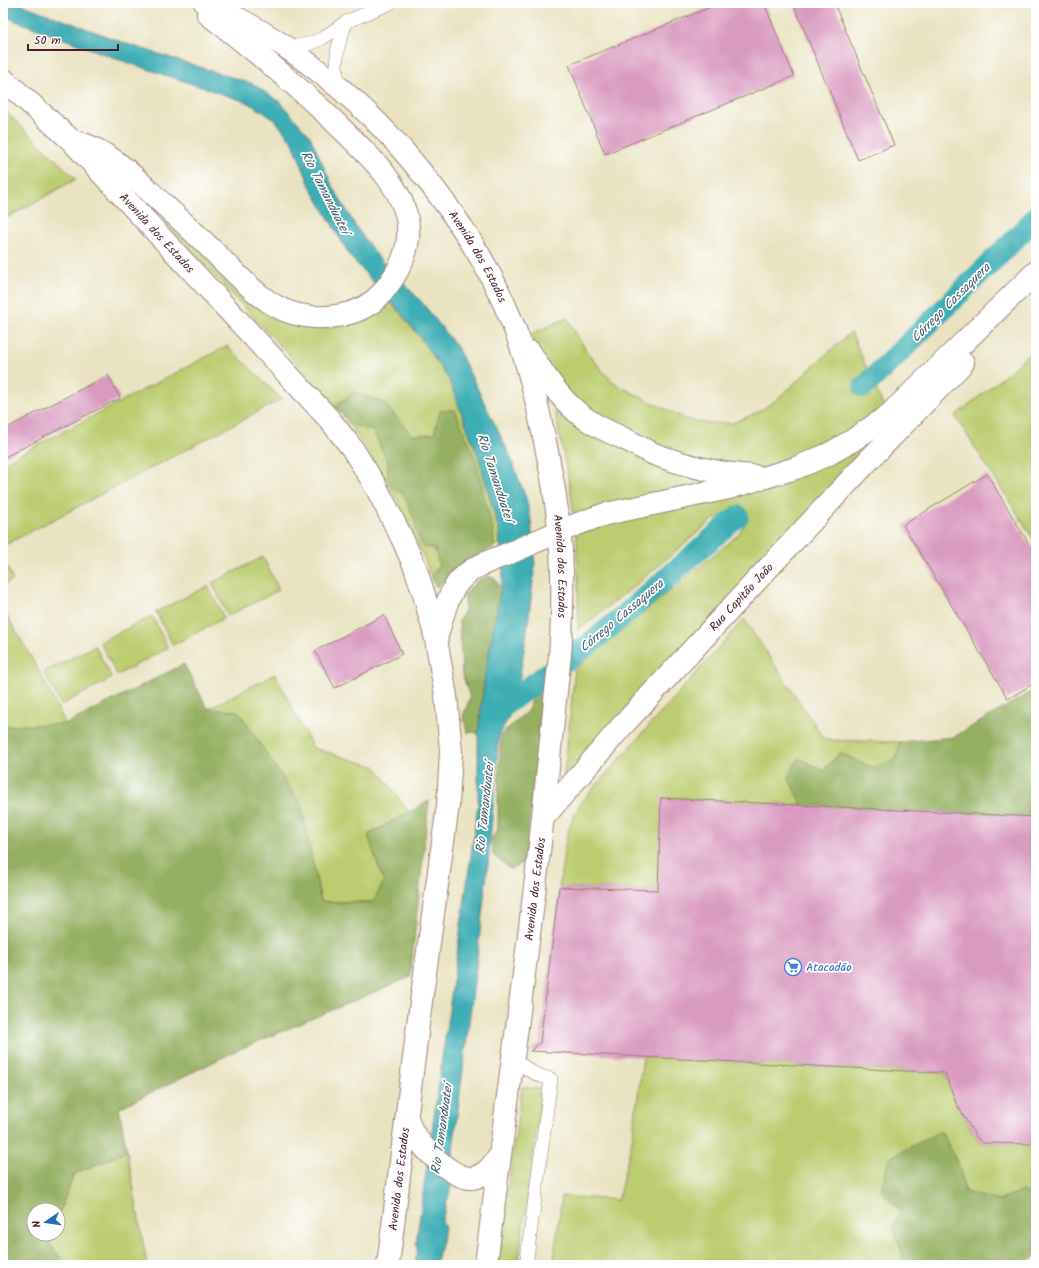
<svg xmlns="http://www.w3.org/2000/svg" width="1039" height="1268" font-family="Kalam,sans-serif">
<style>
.green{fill:#bccc6f;stroke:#83764d}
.forest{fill:#95b062;stroke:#706846}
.water{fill:#3daeb4;stroke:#446670}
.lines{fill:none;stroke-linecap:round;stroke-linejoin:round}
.river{stroke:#3daeb4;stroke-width:22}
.building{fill:#d99ac0}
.street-casing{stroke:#9a8176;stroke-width:14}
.highway-casing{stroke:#9a8176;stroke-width:24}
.street{stroke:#fff;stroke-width:13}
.highway{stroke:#fff;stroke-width:22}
.rail{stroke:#4a1f2b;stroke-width:3;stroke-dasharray:6 3;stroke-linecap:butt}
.labels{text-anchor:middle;stroke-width:3.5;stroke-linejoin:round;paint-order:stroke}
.street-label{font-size:12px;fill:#4a1f2b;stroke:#fff}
.shop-label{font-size:12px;fill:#366cbe;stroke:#fff;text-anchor:start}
.water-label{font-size:13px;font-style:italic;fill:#445f69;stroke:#fff}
</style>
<rect width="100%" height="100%" fill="#fff"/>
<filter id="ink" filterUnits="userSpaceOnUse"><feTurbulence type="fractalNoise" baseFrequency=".025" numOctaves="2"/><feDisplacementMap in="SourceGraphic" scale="8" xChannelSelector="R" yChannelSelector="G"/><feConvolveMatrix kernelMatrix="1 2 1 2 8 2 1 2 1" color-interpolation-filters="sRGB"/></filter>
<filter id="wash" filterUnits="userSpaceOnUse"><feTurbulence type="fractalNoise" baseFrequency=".012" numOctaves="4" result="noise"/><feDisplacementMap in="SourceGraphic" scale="16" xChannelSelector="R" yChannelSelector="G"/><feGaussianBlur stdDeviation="0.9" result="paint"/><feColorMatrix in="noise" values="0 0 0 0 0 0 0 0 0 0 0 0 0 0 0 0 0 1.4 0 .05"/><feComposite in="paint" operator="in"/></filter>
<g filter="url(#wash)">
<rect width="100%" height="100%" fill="#eae3c2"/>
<!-- green -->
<g class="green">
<polygon points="3,109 76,179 3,220"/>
<path d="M 168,220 L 307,327 C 332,330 353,325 376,313 L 380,317 L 390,302 L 419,336 L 449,380 L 478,456 L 499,530 L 500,544 C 473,556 457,566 437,587 L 434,584 C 414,528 386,475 351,427 C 327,394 298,365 271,336 C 236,299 202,262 167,225 L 166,222 Z"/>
<polygon points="567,318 587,352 607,376 619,386 686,419 705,423 733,423 758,412 776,400 851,332 892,426 564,776 575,669 738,535 745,524 731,510 711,521 637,584 578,630 578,565 576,532 570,487 552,396 531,334"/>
<polygon points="227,346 282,399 3,546 3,463"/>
<polygon points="1036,347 1036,543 955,416 1008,373"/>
<polygon points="263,557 279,590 228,616 212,583"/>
<polygon points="3,558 13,580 3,585"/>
<polygon points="208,586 224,618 173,645 156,612"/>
<polygon points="3,609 39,671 66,725 3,726"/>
<polygon points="152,616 168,648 117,675 100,642"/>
<polygon points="744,619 825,740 900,742 896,759 873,768 840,753 823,771 788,777 802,805 662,798 658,890 559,887 567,833 575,813 584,799"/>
<polygon points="95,646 112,678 61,705 44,672"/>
<polygon points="275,674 313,748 376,767 409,812 368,835 384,882 373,902 321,902 301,805 208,709"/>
<polygon points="643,1057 945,1073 956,1103 976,1137 983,1143 1036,1144 1036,1197 1022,1191 999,1201 965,1192 959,1166 881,1190 901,1211 893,1227 902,1253 903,1265 553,1265 562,1196 618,1200 632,1140"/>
<polygon points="522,1087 542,1089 518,1265 499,1265 499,1252"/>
<polygon points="127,1151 147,1265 66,1265 48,1242 51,1234 58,1234 58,1216 74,1174"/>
</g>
<!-- forest -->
<g class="forest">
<polygon points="354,392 384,403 412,435 434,434 440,411 455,410 475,458 493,531 494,547 467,560 452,572 437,587 434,584 431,577 439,565 435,549 423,547 415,528 415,521 404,495 393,488 388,479 388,462 373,431 352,425 336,405"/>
<polygon points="489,576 495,579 501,588 485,675 478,733 467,732 463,716 470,698 462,673 459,620 465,610 465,594 477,581"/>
<polygon points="184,664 208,709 238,711 301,805 321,902 373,902 384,882 368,835 429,801 410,977 238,1050 119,1108 127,1151 74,1174 58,1216 58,1210 34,1210 34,1234 51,1234 48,1242 66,1265 3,1265 3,726 66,724"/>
<polygon points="1036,689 1036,817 802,805 788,777 799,758 823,771 840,753 873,768 896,759 900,742 954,737"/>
<polygon points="537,693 542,696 525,861 518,866 510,869 493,855 492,838 498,829 498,791 501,735 528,710 532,697"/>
<polygon points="941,1131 959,1166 965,1192 999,1201 1022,1191 1036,1197 1036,1256 1026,1263 1026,1265 903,1265 902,1253 893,1227 901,1211 881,1190 889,1158"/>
</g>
<!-- water -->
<polygon class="water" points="3,3 18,3 130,45 253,84 280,102 310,136 331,183 356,227 378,257 420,300 457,347 508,451 526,498 531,520 535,565 528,624 517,695 512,711 499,735 489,855 476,967 454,1141 451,1187 442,1220 445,1228 436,1265 415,1265 417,1249 416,1243 478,805 478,733 485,675 503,576 499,530 478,456 449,380 419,336 400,312 350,256 310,186 293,143 275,120 249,103 123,61 16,21 3,15"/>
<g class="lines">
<!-- river -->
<g class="river">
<polyline points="864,387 1014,240 1036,217"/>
<polyline points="500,708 593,641 621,618 738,516"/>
</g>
</g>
<g id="blocks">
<!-- building -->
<g class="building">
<polygon points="720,3 764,3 794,76 605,154 569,65"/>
<polygon points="793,3 834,3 894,145 858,160"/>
<polygon points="108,375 120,398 3,458 3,430"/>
<polygon points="987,474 1036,556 1036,682 1008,699 903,525"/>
<polygon points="384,615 402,654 335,688 315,651"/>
<polygon points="661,798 1036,817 1036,1144 983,1143 976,1137 956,1103 945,1073 530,1051 540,1043 559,887 658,890"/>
</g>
</g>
</g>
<g filter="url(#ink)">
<use href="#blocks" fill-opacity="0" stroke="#9a8176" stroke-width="1"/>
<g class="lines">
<!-- street casing -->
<g class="street-casing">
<g id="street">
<polyline points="286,48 312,43 323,38 346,22 390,3"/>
<polyline points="338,87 336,65 338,47 346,22"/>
<path d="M 514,1058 C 525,1069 536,1076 551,1079 L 526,1265"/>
</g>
</g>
<!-- highway casing -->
<g class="highway-casing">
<g id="highway">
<path id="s1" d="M 205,3 C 280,34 359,97 411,160 C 449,205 483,254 506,308 C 523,345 533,384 541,423 C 548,455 555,488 558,520 C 563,558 563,602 561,640 C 560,664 556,687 554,711 C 549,755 545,800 540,844 C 524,985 503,1125 486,1265"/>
<path id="s2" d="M 3,79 L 71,140 L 330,420 L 352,448 L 375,485 L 401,536 L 415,567 L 425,598 L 436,639 L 446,696 L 451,751 L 448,805 L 419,1017 L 388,1265"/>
<path d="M 78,142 C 113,153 135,178 162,203 C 183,222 204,241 224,262 C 244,281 265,305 292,313 C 322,322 361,317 382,293 C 401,270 414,244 406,214 C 397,181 370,157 347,134 C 303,90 257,52 208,14"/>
<path d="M 530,352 C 543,373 557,395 577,412 C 591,424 609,432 627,440 C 636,445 645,450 654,454 C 686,466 720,474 754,476"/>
<path d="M 436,639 C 442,620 446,596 460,580 C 472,566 493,560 510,553 C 542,539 573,524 606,514 L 729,488 L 796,468 L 829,454 L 853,440 L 889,415 L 1036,272"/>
<path id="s3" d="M 543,818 L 622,726 L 757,580 L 866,463 L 963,363"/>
<path d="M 407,1117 C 409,1123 411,1130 414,1134 C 424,1149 451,1177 470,1178 C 483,1178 491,1167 499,1157"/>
</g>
</g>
<!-- street -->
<use href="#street" class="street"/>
<!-- highway -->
<use href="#highway" class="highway"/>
<!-- rail -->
<polyline class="rail" points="1035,3 1036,5"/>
</g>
</g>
<!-- icons -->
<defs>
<g id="supermarket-ring" transform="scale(0.9)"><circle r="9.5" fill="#fff" stroke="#3f7fe0" stroke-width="1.5"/><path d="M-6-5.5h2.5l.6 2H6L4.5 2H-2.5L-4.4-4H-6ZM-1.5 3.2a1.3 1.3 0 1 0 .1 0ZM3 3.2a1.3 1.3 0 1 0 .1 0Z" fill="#3f7fe0"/></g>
</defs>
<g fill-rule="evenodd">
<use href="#supermarket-ring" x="793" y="967"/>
</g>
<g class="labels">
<!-- street labels -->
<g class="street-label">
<text dy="4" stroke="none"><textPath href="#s2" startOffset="218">Avenida dos Estados</textPath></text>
<text dy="4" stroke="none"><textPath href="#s1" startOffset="379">Avenida dos Estados</textPath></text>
<text dy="4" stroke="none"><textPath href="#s1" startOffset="703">Avenida dos Estados</textPath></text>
<text dy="4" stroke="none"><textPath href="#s3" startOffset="297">Rua Capitão João</textPath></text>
<text transform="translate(535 889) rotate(-83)" y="4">Avenida dos Estados</text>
<text transform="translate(399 1179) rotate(-83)" y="4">Avenida dos Estados</text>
</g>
<!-- shop labels -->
<g class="shop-label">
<text x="806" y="971">Atacadão</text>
</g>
<!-- water labels -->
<g class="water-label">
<text transform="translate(326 192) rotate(63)" y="5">Rio Tamanduateí</text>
<text transform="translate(950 302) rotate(-45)" y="5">Córrego Cassaquera</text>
<text transform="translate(496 477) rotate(72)" y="5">Rio Tamanduateí</text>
<text transform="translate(621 615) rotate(-40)" y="5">Córrego Cassaquera</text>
<text transform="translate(484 808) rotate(-84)" y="5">Rio Tamanduateí</text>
<text transform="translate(441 1129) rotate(-82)" y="5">Rio Tamanduateí</text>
</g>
</g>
<!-- margin -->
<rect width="1039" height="1268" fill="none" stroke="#fff" stroke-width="16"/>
<!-- north arrow -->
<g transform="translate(46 1222) rotate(257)"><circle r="19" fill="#ffffff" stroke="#b7a5aa"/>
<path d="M0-3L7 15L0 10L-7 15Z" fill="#1f6fb2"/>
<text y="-6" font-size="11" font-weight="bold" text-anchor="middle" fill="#4a1f2b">N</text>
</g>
<!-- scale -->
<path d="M28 44v6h90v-6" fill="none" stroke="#4a1f2b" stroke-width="2"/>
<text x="34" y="44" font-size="12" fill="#4a1f2b" stroke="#ffffff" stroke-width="3" paint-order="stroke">50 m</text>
</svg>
